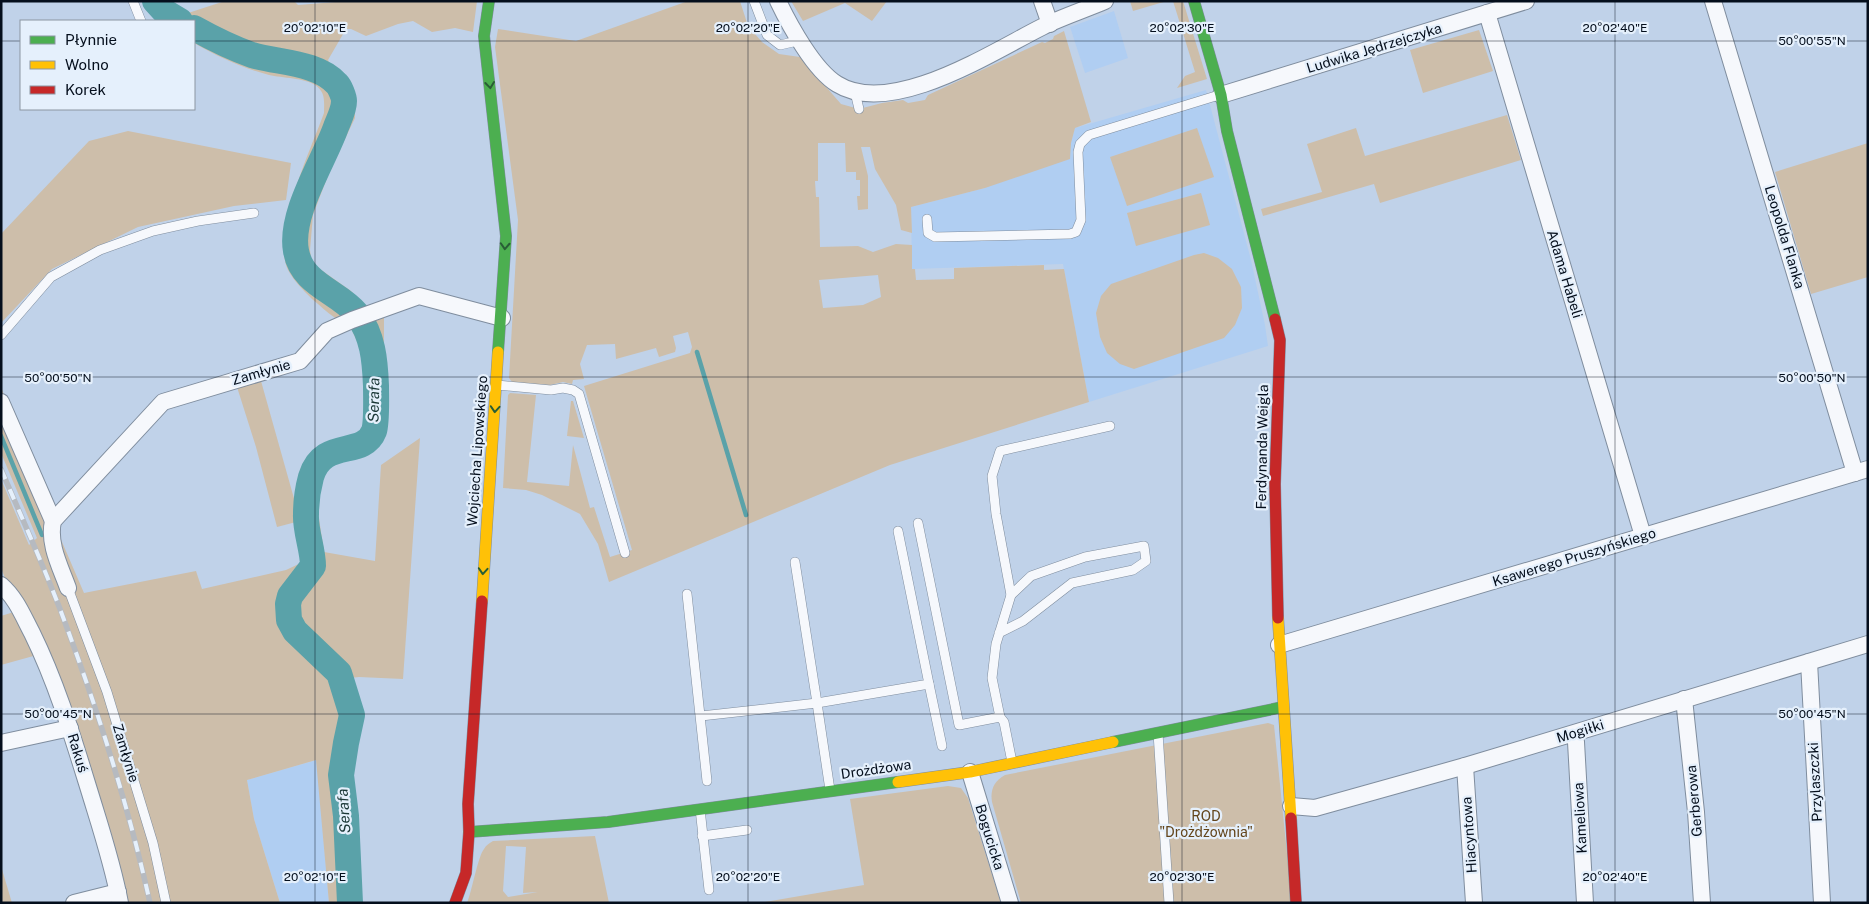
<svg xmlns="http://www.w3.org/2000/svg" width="1869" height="904" font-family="'Public Sans',sans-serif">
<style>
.built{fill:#b0cef2}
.green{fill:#cdbeaa;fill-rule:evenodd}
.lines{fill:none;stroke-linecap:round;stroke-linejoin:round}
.stream{stroke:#5aa2a9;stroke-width:4.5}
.river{stroke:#5aa2a9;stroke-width:26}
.lane-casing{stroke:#7f8d9e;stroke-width:10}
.street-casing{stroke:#7f8d9e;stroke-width:18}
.fast-casing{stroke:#7f8d9e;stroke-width:12}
.slow-casing{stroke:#7f8d9e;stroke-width:12}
.jam-casing{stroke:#7f8d9e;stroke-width:12}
.lane{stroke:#f6f8fc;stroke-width:9}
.street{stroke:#f6f8fc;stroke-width:16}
.fast{stroke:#4caf50;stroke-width:11}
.slow{stroke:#ffc107;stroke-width:11}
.jam{stroke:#c62828;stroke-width:11}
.rail-casing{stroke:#b6bac0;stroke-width:5.5}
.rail{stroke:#e5f0fc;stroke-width:4;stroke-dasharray:11;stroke-linecap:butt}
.oneway{stroke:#285e36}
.ticks{fill:none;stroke:#040e1c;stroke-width:1;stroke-opacity:0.45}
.labels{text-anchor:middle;stroke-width:4.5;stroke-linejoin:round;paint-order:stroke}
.street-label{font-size:14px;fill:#040e1c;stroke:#e5f0fc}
.park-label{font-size:14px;fill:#63451b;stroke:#e5f0fc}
.water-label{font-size:15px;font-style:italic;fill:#1b3837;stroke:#e5f0fc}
.ticks-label{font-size:12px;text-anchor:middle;fill:#040e1c;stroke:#e5f0fc;stroke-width:4.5;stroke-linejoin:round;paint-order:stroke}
</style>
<rect width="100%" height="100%" fill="#c0d2e9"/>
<!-- built -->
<g class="built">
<polygon points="1114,11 1128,58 1085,73 1070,27"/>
<polygon points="1206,90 1251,260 1265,325 1268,346 1089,402 1063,264 912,269 911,207 985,188 1071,142 1075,128"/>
<polygon points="317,760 329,903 280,903 254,819 247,780"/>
</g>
<!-- green -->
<g class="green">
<path d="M 142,1 L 164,1 L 182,15 L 225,1 L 294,1 L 298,5 L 348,1 L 477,1 L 473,32 L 455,28 L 432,32 L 413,21 L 398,24 L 366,36 L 351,29 L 346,29 L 328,60 L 333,70 L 349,84 L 355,99 L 355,118 L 330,170 L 313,215 L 310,250 L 311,258 L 317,267 L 351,291 L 366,308 L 339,320 C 329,315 321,306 312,299 C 303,290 294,281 288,270 C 271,234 311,149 324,113 C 324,102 326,92 315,85 C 305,78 282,78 269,75 C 243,68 218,57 194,43 L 194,21 L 157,21 L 146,10 Z"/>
<path d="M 688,1 L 740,1 L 748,26 L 762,42 L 779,54 L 800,57 L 841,104 L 859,109 L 882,103 L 903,100 L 908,103 L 925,100 L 928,95 L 1042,42 L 1045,43 L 1053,39 L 1054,36 L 1064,31 L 1091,122 L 1075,128 L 1071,143 L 1070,159 L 985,188 L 911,207 L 912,233 L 901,230 L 896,205 L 875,169 L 870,147 L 861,147 L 868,176 L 868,209 L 858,210 L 857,196 L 860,196 L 860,180 L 856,180 L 856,172 L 846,172 L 845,143 L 818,143 L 818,181 L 815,181 L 816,197 L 819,197 L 820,247 L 858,246 L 873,252 L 896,244 L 912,245 L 912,269 L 915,269 L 916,280 L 954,279 L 954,268 L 1044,265 L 1044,270 L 1064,269 L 1089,402 L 890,465 L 609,582 L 598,544 L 580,514 L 542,495 L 526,490 L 503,488 L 508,395 L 510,393 L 536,395 L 527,482 L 569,486 L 573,445 L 590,508 L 594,507 L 610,557 L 632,550 L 584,386 L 690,353 L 692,347 L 688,332 L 673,336 L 676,348 L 675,352 L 659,357 L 656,348 L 616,359 L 615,344 L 587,345 L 580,364 L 584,379 L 573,380 L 572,384 L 563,382 L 550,385 L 512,382 L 509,378 L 518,220 L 495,47 L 498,29 L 576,41 ZM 878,275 L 881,297 L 863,305 L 823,308 L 819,280 Z"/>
<polygon points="791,1 887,1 872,21 845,3 803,21"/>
<polygon points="1130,1 1167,1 1133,11"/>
<polygon points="1173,1 1183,1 1207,79 1177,88 1185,76 1195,72"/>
<polygon points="1479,30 1493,71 1423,93 1410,50"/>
<polygon points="1507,115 1521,160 1380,203 1374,184 1263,216 1261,209 1322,192 1307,144 1356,128 1365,156"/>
<polygon points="1197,128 1214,177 1127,206 1110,157"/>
<polygon points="128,131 291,163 286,200 234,206 138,227 52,269 1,323 1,234 89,141"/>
<polygon points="1868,143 1868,277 1811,294 1775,172"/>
<polygon points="1201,193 1210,225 1136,246 1127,213"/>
<polygon points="1204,253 1218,258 1232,269 1241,287 1242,308 1235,325 1224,338 1134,369 1120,364 1107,353 1100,337 1096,313 1101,296 1111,284 1194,255"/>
<path d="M 384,311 L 384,428 L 379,441 L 368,451 L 329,459 L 322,467 L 317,479 L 317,505 L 324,552 L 375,561 L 381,465 L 420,438 L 403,679 L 359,677 L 350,678 L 360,710 L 361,730 L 352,754 L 350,775 L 356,822 L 360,903 L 329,903 L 316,760 L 247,780 L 254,819 L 280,903 L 125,903 L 112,847 L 1,568 L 1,479 L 29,545 L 37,538 L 1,453 L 1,387 L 53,521 L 84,593 L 196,571 L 202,589 L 286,570 L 303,562 L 296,522 L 277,527 L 256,447 L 237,387 L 261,381 L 295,502 C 299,464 301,453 339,439 C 345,437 356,435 360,431 C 369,424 367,371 364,359 C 362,349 355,338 351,328 Z"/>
<polygon points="571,401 573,401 584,438 567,436"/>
<polygon points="17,611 37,655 1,665 1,616"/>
<path d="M 1268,723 L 1274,725 L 1292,903 L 1021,903 L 992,802 C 990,790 994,781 1005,775 Z"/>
<polygon points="948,786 961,788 968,798 1001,903 759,903 864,885 850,799"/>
<path d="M 595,836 L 609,903 L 467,903 C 472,891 478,856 484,849 C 486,845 490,843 493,841 ZM 506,846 L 526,847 L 523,893 L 538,892 L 508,897 L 503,891 Z"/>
<polygon points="1,866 12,903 1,903"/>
</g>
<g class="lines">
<!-- stream -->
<g class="stream">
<polyline points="697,352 746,515"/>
<polyline points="1,436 42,535"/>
</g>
<!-- river -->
<g class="river">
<polyline points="155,1 165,12 180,21"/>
<path d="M 194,28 C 212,38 232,48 252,55 C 279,63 317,62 337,84 C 340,87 344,97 344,101 C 344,110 339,119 336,127 C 324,161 289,214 296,251 C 302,285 338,291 357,314 C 373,336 375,360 376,386 C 376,396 377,422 374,431 C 363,459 323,437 311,477 C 308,488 306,503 306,514 C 305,531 313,549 313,566 L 290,596 L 288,604 L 289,620 L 295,631 L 339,673 L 352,715 L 346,743 L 341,775 L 346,816 L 350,903"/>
</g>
<!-- lane casing -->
<g class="lane-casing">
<g id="lane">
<polyline points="133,1 141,21"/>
<polyline points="754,1 767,35 780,45 793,42 799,39"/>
<polyline points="855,92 859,109"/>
<polyline points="927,219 928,233 935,237 1070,234 1076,232 1081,220 1078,152 1080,144 1089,135 1219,95"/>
<polyline points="1,335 51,277 100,250 153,231 198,221 254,213"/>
<polyline points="497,385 551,390 563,388 573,390 579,394 625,553"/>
<polyline points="918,523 959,725 1000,717"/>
<polyline points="795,562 817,703 929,684 898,531"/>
<polyline points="68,588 107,692 153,843 166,903"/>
<polyline points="687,594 707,781"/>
<polyline points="1011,595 996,514 992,476 1000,451 1110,426"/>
<polyline points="999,633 1023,621 1072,583 1133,570 1146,561 1144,546 1085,557 1031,576 1011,595 996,644 992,678 1000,717 1004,722 1012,762"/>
<polyline points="929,684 942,746"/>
<polyline points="701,716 817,703 830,790"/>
<polyline points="1158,733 1169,903"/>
<polyline points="700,809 709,890"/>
<polyline points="702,836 747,830"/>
</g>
</g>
<!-- street casing -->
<g class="street-casing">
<g id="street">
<path d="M 778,1 C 790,26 814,70 837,84 C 891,118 992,52 1042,27 C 1062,17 1084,10 1105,1"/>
<polyline points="1042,1 1050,24"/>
<polyline points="1713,1 1855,473"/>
<polyline points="1487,13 1643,536"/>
<polyline points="1221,95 1526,1"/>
<polyline points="1,402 53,521"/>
<path d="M 1,585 C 16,598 23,616 32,633 C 57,684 73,738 90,793 C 101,829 113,865 120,903"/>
<path d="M 68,588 C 60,566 48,544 53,521 L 163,402 L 300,361 L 327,331 L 352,320 L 419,296 L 502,318"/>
<polyline points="1279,645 1868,469"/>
<polyline points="1809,662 1822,903"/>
<polyline points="1684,699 1696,812 1702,903"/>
<polyline points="1573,734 1576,742 1585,903"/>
<polyline points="1,743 70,728"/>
<polyline points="1465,766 1474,903"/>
<polyline points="970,772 1010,903"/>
<polyline points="1291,806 1315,808 1465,766 1868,644"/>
<polyline points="74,903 118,892"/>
</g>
</g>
<!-- fast casing -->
<g class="fast-casing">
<g id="fast">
<polyline points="489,1 484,36 506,236 498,352"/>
<polyline points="1194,1 1221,95 1227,131 1275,319"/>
<polyline points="1113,742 1283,707"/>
<polyline points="469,832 608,822 898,782"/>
</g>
</g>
<!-- slow casing -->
<g class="slow-casing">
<g id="slow">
<polyline points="482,601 498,352"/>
<polyline points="1278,618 1291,818"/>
<polyline points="898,782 970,772 1113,742"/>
</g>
</g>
<!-- jam casing -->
<g class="jam-casing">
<g id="jam">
<polyline points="1275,319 1280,340 1275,484 1278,618"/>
<polyline points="1291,818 1296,903"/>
<polyline points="455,903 466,873 469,832 468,804 482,601"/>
</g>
</g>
<!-- lane -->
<use href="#lane" class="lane"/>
<!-- street -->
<use href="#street" class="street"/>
<!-- fast -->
<use href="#fast" class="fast"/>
<!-- slow -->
<use href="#slow" class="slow"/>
<!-- jam -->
<use href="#jam" class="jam"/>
<!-- rail casing -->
<g class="rail-casing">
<path id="rail" d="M 1,469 C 21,516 42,562 60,609 C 96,705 128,803 150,903"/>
</g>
<!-- rail -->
<use href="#rail" class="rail"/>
</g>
<!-- one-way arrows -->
<defs><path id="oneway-chevron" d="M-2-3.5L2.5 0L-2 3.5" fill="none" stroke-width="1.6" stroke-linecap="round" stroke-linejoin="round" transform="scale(1.25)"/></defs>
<g class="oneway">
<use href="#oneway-chevron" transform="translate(490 85) rotate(83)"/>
<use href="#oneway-chevron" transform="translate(505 246) rotate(93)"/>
<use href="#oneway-chevron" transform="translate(495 409) rotate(94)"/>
<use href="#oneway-chevron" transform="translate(483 571) rotate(94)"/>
</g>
<!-- ticks -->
<path class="ticks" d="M 315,1 L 315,903M 748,1 L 748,903M 1182,1 L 1182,903M 1615,1 L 1615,903M 1,41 L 21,41M 194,41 L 1868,41M 1,377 L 1868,377M 1,714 L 1868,714"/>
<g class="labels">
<!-- street labels -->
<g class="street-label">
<text transform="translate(1374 48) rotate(-17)" y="5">Ludwika Jędrzejczyka</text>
<text transform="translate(1785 237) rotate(73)" y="5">Leopolda Flanka</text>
<text transform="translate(1565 274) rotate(73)" y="5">Adama Habeli</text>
<text transform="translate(261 372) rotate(-16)" y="5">Zamłynie</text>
<text transform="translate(1262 447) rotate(-89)" y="5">Ferdynanda Weigla</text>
<text transform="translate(477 451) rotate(-86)" y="5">Wojciecha Lipowskiego</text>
<text transform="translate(1574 557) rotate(-17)" y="5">Ksawerego Pruszyńskiego</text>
<text transform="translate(1580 731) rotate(-17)" y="5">Mogiłki</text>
<text transform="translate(78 753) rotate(73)" y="5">Rakuś</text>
<text transform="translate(126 753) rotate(73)" y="5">Zamłynie</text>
<text transform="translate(876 769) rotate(-8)" y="5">Drożdżowa</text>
<text transform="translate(1815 782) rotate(-93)" y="5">Przylaszczki</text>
<text transform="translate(1694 801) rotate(-95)" y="5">Gerberowa</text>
<text transform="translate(1580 818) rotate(-93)" y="5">Kameliowa</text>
<text transform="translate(1469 835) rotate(-94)" y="5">Hiacyntowa</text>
<text transform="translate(990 837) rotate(73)" y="5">Bogucicka</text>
</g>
<!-- park labels -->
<g class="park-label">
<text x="1206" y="821">ROD<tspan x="1206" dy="16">"Drożdżownia"</tspan></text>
</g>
<!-- water labels -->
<g class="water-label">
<text transform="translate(374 400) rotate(-89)" y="5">Serafa</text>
<text transform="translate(344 811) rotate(-94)" y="5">Serafa</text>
</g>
</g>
<g class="ticks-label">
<text x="315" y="32">20°02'10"E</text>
<text x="748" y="32">20°02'20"E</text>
<text x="1182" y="32">20°02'30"E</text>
<text x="1615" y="32">20°02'40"E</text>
<text x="1812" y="45">50°00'55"N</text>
<text x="58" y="382">50°00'50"N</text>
<text x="1812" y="382">50°00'50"N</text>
<text x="58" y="718">50°00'45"N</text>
<text x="1812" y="718">50°00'45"N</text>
<text x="315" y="881">20°02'10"E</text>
<text x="748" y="881">20°02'20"E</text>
<text x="1182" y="881">20°02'30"E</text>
<text x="1615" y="881">20°02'40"E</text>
</g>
<!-- border -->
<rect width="1869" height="904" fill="none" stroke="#040e1c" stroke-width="5"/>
<!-- legend -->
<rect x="20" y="20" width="175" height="90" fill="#e5f0fc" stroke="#8b96a2"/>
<rect x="30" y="36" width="25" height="8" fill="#4caf50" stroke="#8b96a2"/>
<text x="65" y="45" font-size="15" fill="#040e1c">Płynnie</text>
<rect x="30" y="61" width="25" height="8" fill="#ffc107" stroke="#8b96a2"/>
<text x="65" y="70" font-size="15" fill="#040e1c">Wolno</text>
<rect x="30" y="86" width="25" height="8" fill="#c62828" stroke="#8b96a2"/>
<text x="65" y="95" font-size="15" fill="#040e1c">Korek</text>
</svg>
